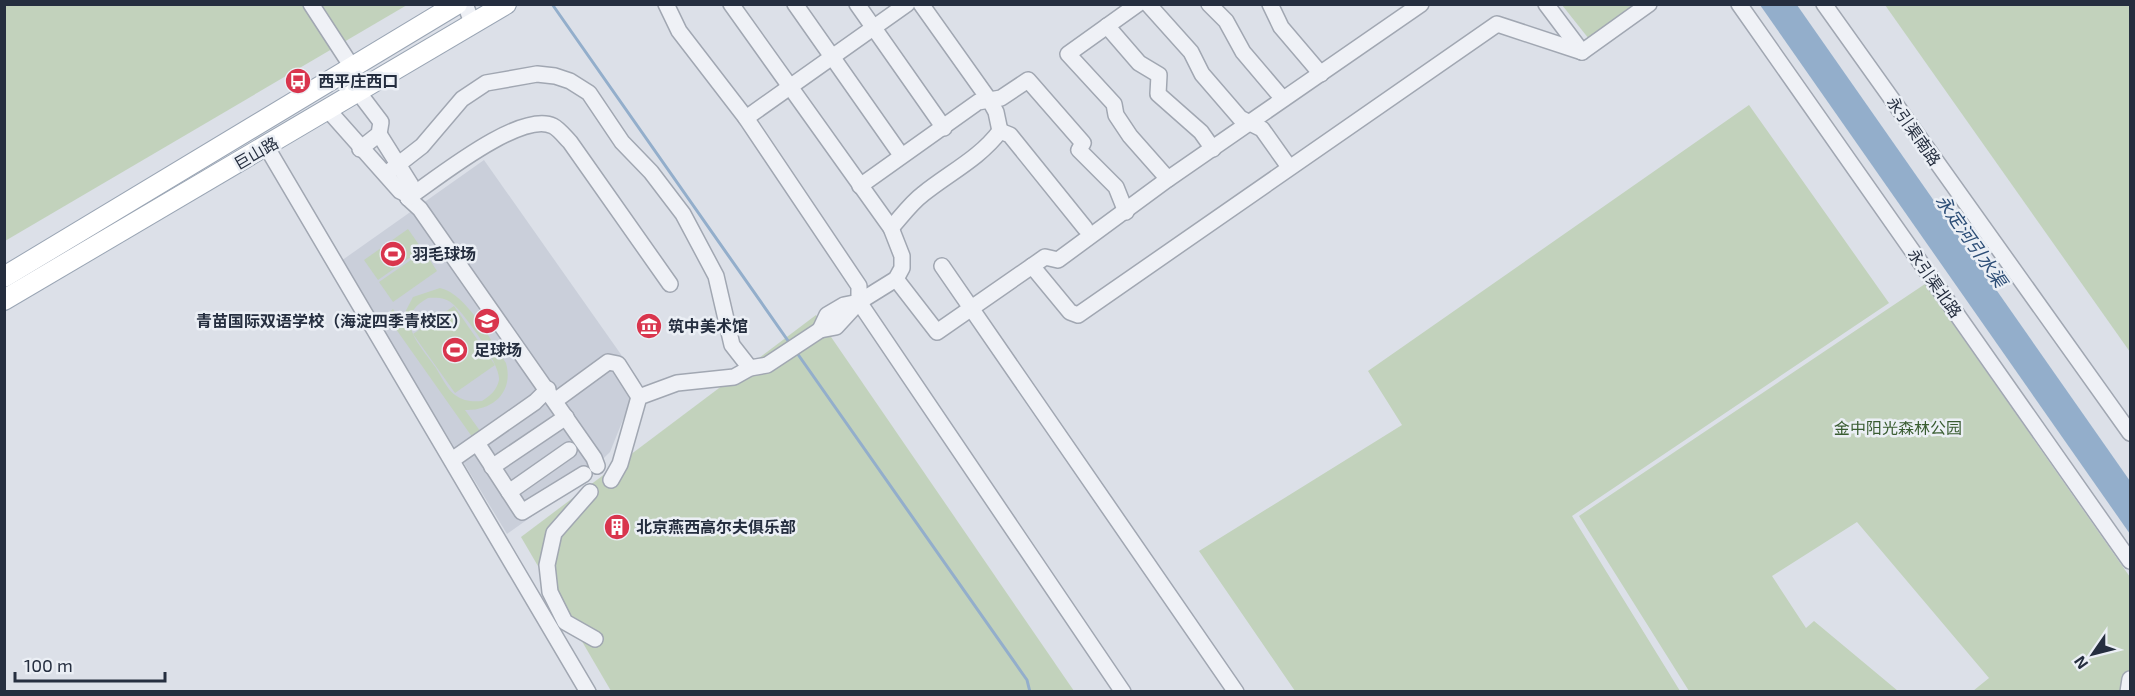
<svg xmlns="http://www.w3.org/2000/svg" width="2135" height="696" font-family="'Exo 2','Noto Sans SC',sans-serif">
<style>
.built{fill:#cacfda}
.green{fill:#c2d2bc;fill-rule:evenodd}
.water{fill:#93aecb}
.lines{fill:none;stroke-linecap:round;stroke-linejoin:round}
.stream{stroke:#93aecb;stroke-width:3}
.minor-casing{stroke:#a1a7b2;stroke-width:18}
.major-casing{stroke:#9aa5b4;stroke-width:22}
.minor{stroke:#eff1f6;stroke-width:15}
.major{stroke:#fff;stroke-width:20}
.labels{text-anchor:middle;stroke-width:5;stroke-linejoin:round;paint-order:stroke}
.poi-label{font-size:16px;font-weight:bold;fill:#252e3f;stroke:#ebeff5;text-anchor:start}
.street-label{font-size:16px;fill:#252e3f;stroke:#ebeff5}
.park-label{font-size:16px;fill:#395c31;stroke:#ebeff5}
.water-label{font-size:18px;font-style:italic;fill:#2c4d76;stroke:#ebeff5}
</style>
<rect width="100%" height="100%" fill="#dce0e8"/>
<!-- built -->
<polygon class="built" points="484,160 639,380 610,452 576,485 507,534 341,261"/>
<!-- green -->
<g class="green">
<polygon points="5,4 407,5 5,241"/>
<polygon points="1562,5 1637,5 1589,39"/>
<polygon points="1885,5 2130,5 2130,352"/>
<polygon points="1749,105 1889,303 1572,516 1680,691 1295,691 1199,551 1402,425 1368,371"/>
<polygon points="408,229 422,249 378,280 364,260"/>
<polygon points="424,251 437,271 393,302 379,282"/>
<polygon points="1925,284 2130,577 2130,675 2122,691 1973,691 1989,678 1857,522 1772,576 1806,628 1814,621 1898,691 1689,691 1579,516"/>
<path d="M 440,288 C 466,293 491,341 506,363 C 514,392 493,411 465,410 L 483,435 L 475,441 L 386,315 L 393,309 L 401,320 L 413,297 ZM 428,298 C 438,297 447,298 454,305 C 466,316 501,365 499,380 C 497,390 490,396 482,401 C 472,402 463,401 455,395 C 447,389 441,376 436,368 C 420,345 391,318 428,298 Z"/>
<polygon points="454,306 495,365 455,393 413,334"/>
<polygon points="816,315 1074,691 611,691 521,537"/>
</g>
<!-- water -->
<polygon class="water" points="1760,5 1797,5 2130,481 2130,534"/>
<g class="lines">
<!-- stream -->
<g class="stream">
<polyline points="552,4 791,345"/>
<polyline points="797,353 1027,680 1030,692"/>
</g>
<!-- minor casing -->
<g class="minor-casing">
<g id="minor">
<polyline points="311,4 352,67"/>
<polyline points="465,4 473,25"/>
<polyline points="666,4 679,31 746,118 859,286 859,302 836,327 820,330 827,315 844,305 859,302 896,279 902,268 902,256 891,228 731,4"/>
<polyline points="795,4 901,155"/>
<polyline points="857,4 944,128"/>
<polyline points="921,4 990,101 996,112 1000,131"/>
<polyline points="1138,4 1068,54 1114,104 1116,115 1130,136 1168,179"/>
<polyline points="1148,4 1191,52 1202,74 1240,118 1262,129 1289,167"/>
<polyline points="1209,4 1226,21 1243,52 1283,99"/>
<polyline points="1270,4 1281,27 1321,74"/>
<polyline points="1546,4 1582,52"/>
<polyline points="1739,4 2130,561"/>
<polyline points="1824,4 2130,433"/>
<polyline points="1107,26 1139,63 1159,75 1158,94 1201,132 1213,149"/>
<polyline points="359,93 381,122 379,134 360,149"/>
<polyline points="329,111 400,191 410,196 408,198 420,209 594,458 597,466"/>
<polyline points="746,118 907,4"/>
<polyline points="379,134 411,185 408,198"/>
<polyline points="266,146 588,692"/>
<polyline points="386,174 422,146 462,99 486,83 537,74 555,76 570,81 589,93 622,142 651,172 683,214 716,276 732,345 750,368"/>
<polyline points="860,186 978,102 1001,98 1028,80 1083,143 1079,150 1116,187 1126,212"/>
<path d="M 408,198 C 436,179 521,110 553,126 C 559,129 565,137 570,142 L 670,284"/>
<path d="M 891,228 C 901,217 911,203 923,194 C 949,173 980,158 1000,131 L 1010,135 L 1085,228"/>
<polyline points="942,266 1236,692"/>
<polyline points="1032,266 1070,312 1078,315 1497,24 1582,52 1649,4"/>
<polyline points="896,279 937,332 1045,257 1058,260 1168,179 1421,4"/>
<polyline points="859,302 1123,692"/>
<polyline points="556,400 608,362 618,364 639,397"/>
<polyline points="477,443 522,512 584,474"/>
<polyline points="452,460 535,402 548,389"/>
<polyline points="492,467 566,417"/>
<polyline points="611,480 620,464 639,397 677,383 734,377 750,368 767,365 820,330"/>
<polyline points="509,492 569,450"/>
<polyline points="590,492 554,533 547,565 550,592 565,622 595,639"/>
<polyline points="2128,692 2130,679"/>
</g>
</g>
<!-- major casing -->
<g class="major-casing">
<g id="major">
<polyline points="4,277 457,4"/>
<polyline points="4,300 506,4"/>
</g>
</g>
<!-- minor -->
<use href="#minor" class="minor"/>
<!-- major -->
<use href="#major" class="major"/>
</g>
<!-- icons -->
<defs>
<g id="bus-disc" transform="scale(1.35)"><circle r="9.5" fill="#d9354d" stroke="#ebeff5"/><path d="M-5-6H5V4H4V6H2V4H-2V6H-4V4H-5ZM-3.5-4V0h7V-4ZM-3.5 1.2v1.5H-2V1.2ZM2 1.2v1.5H3.5V1.2Z" fill="#fff"/></g>
<g id="stadium-disc" transform="scale(1.35)"><circle r="9.5" fill="#d9354d" stroke="#ebeff5"/><path d="M0-5a6.5 5 0 1 0 0 10a6.5 5 0 1 0 0-10ZM-3.5-1.8h7v3.6h-7Z" fill="#fff"/></g>
<g id="school-disc" transform="scale(1.35)"><circle r="9.5" fill="#d9354d" stroke="#ebeff5"/><path d="M0-5L7-2L0 1L-7-2ZM-4 1L0 2.5L4 1V4Q0 6-4 4Z" fill="#fff"/></g>
<g id="museum-disc" transform="scale(1.35)"><circle r="9.5" fill="#d9354d" stroke="#ebeff5"/><path d="M0-6L6-3V-2H-6V-3ZM-5-1h2V3h-2ZM-1-1h2V3h-2ZM3-1h2V3H3ZM-6 4H6V6H-6Z" fill="#fff"/></g>
<g id="building-disc" transform="scale(1.35)"><circle r="9.5" fill="#d9354d" stroke="#ebeff5"/><path d="M-4-6H4V6H1V3H-1V6H-4ZM-2.5-4.3h1.7v1.8h-1.7ZM.8-4.3h1.7v1.8H.8ZM-2.5-1h1.7V.8h-1.7ZM.8-1h1.7V.8H.8Z" fill="#fff"/></g>
</defs>
<g fill-rule="evenodd">
<use href="#bus-disc" x="298" y="81"/>
<use href="#stadium-disc" x="393" y="254"/>
<use href="#school-disc" x="487" y="321"/>
<use href="#museum-disc" x="649" y="326"/>
<use href="#stadium-disc" x="455" y="350"/>
<use href="#building-disc" x="617" y="527"/>
</g>
<g class="labels">
<!-- poi labels -->
<g class="poi-label">
<text x="318" y="87">西平庄西口</text>
<text x="412" y="260">羽毛球场</text>
<text x="468" y="327" text-anchor="end">青苗国际双语学校（海淀四季青校区）</text>
<text x="668" y="332">筑中美术馆</text>
<text x="474" y="356">足球场</text>
<text x="636" y="533">北京燕西高尔夫俱乐部</text>
</g>
<!-- street labels -->
<g class="street-label">
<text transform="translate(1914 131) rotate(55)" y="6">永引渠南路</text>
<text transform="translate(256 153) rotate(-30)" y="6">巨山路</text>
<text transform="translate(1935 283) rotate(55)" y="6">永引渠北路</text>
</g>
<!-- park labels -->
<g class="park-label">
<text x="1898" y="434">金中阳光森林公园</text>
</g>
<!-- water labels -->
<g class="water-label">
<text transform="translate(1971 241) rotate(55)" y="6">永定河引水渠</text>
</g>
</g>
<!-- border -->
<rect width="2135" height="696" fill="none" stroke="#252e3f" stroke-width="12"/>
<!-- north arrow -->
<g transform="translate(2093 654) rotate(235)" stroke="#ebeff5" stroke-width="4.5" paint-order="stroke">
<path d="M0-4.5L10 22L0 15L-10 22Z" fill="#252e3f"/>
<text y="-9" font-size="16" font-weight="bold" text-anchor="middle" fill="#252e3f">N</text>
</g>
<!-- scale -->
<path d="M15 672v9h150v-9" fill="none" stroke="#252e3f" stroke-width="3"/>
<text x="24" y="672" font-size="18" fill="#252e3f" stroke="#ebeff5" stroke-width="4.5" paint-order="stroke">100 m</text>
</svg>
